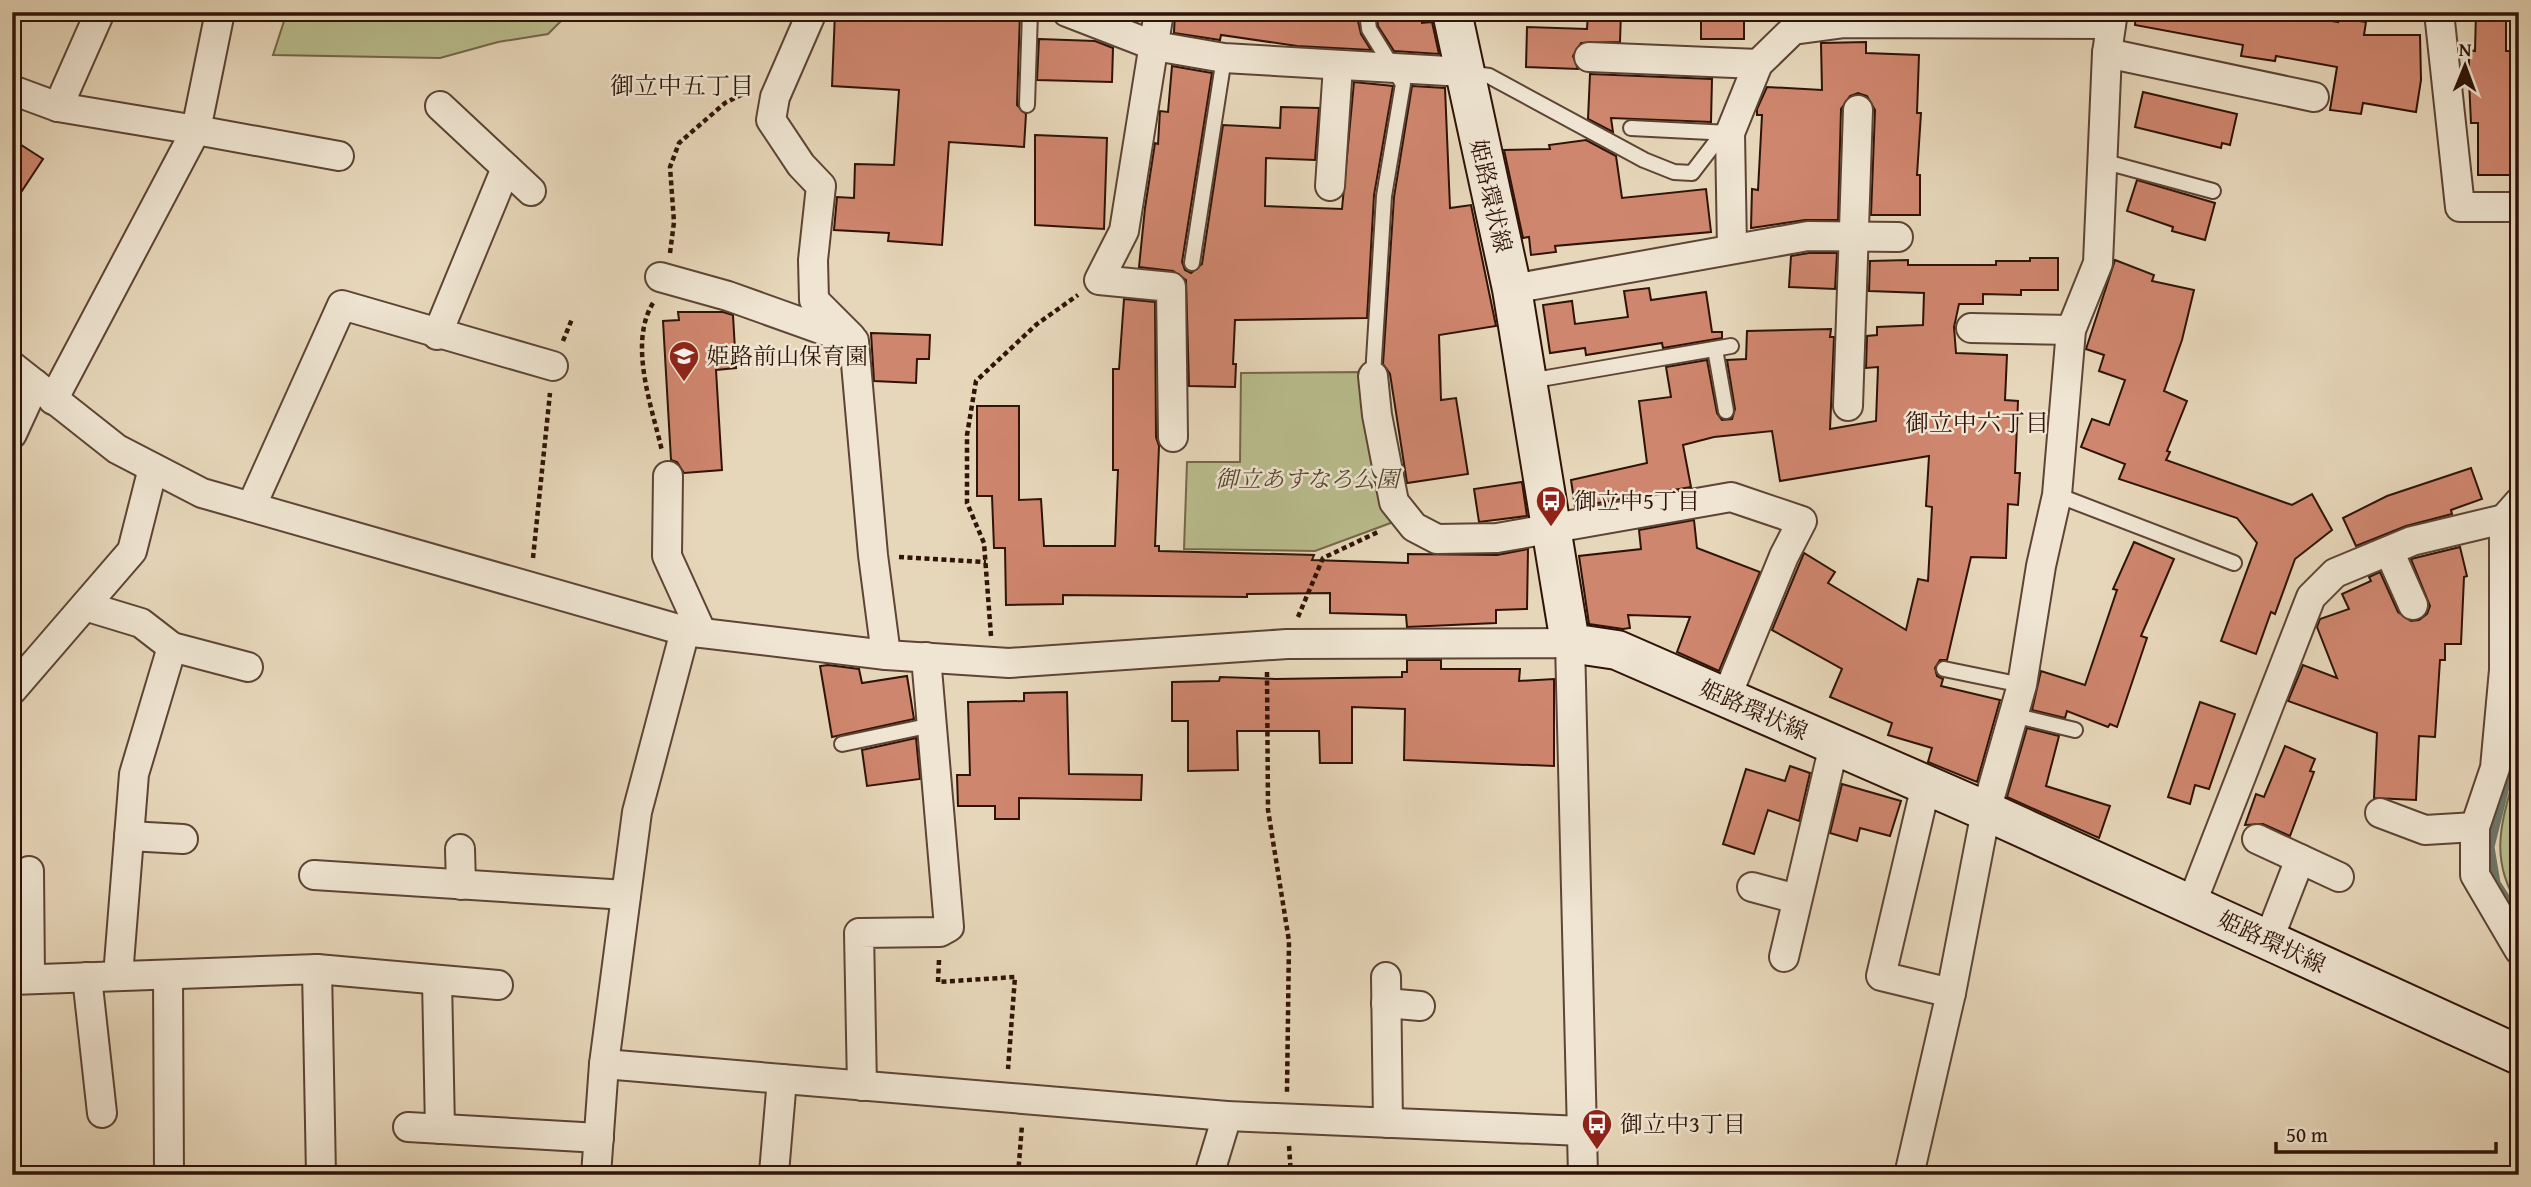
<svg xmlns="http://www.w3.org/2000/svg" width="2531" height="1187" font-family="'Gentium Book Plus','Noto Serif JP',serif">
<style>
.green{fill:#b9bd8d;stroke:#74684a;stroke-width:2}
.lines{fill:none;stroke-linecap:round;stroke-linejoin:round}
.stream{stroke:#6d776a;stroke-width:9}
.building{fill:#cf866e;stroke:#2f1307;stroke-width:2}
.lane-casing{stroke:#5d4434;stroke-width:18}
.street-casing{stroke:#5d4434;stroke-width:32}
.secondary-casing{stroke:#2f1307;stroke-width:42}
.path{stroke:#2f1307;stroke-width:4.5;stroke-dasharray:5 3.5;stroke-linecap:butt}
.lane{stroke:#efe5d2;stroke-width:14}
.street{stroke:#efe5d2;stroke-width:28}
.secondary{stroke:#efe5d2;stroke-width:38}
.labels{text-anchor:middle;stroke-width:5;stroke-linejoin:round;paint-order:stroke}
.street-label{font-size:23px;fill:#2f1307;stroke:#efe5d2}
.poi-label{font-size:23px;fill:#2f1307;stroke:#efe5d2;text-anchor:start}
.park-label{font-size:23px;font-style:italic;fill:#58462f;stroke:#efe5d2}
.neighbourhood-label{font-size:24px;fill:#2f1307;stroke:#efe5d2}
</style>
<rect width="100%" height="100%" fill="#e7d7ba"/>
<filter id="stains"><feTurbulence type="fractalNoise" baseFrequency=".00286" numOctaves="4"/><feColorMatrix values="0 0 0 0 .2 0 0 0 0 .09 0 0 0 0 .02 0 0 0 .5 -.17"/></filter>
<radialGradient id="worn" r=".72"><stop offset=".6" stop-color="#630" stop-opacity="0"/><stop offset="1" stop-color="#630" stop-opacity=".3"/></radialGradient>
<!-- green -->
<g class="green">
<polygon points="287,12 570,12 548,34 498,42 440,58 273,55"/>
<polygon points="1365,372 1396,521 1315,551 1184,549 1187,462 1240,462 1241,373"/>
<path d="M 2519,759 L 2519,906 C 2485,854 2505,814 2519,759 Z"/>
</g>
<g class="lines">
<!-- stream -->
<polyline class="stream" points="2519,678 2513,755 2490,847 2496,883 2519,919"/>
</g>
<!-- building -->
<g class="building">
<polygon points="835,12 1020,12 1017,105 1026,114 1024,147 949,142 942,245 888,241 889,233 834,230 837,197 854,198 855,164 894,165 899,90 832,86"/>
<polygon points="1175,12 1356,12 1361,34 1371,50 1297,46 1221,35 1220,40 1174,33"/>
<polygon points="1588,12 1621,12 1620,42 1581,43 1573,56 1578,69 1526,67 1527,27 1587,29"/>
<rect x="1701" y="12" width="43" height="27"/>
<polygon points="2136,12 2290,14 2338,22 2338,18 2366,22 2364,35 2420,35 2421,80 2416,112 2363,103 2361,114 2330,110 2337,67 2276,56 2275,61 2241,56 2243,45 2135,25"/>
<polygon points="2476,12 2506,12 2506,51 2512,51 2512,139 2518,139 2518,175 2478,175 2478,123 2471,123 2469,80 2469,50 2475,51"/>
<polygon points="1422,14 1422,23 1432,22 1439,54 1394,51 1378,26 1377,17"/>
<polygon points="1039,39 1095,41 1113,48 1112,82 1037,80"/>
<polygon points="1866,42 1866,53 1919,55 1917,113 1921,113 1917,175 1920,175 1920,215 1871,215 1875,110 1867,96 1858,93 1850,96 1841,109 1838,220 1805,220 1751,228 1752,189 1758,190 1762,115 1757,115 1757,109 1767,87 1822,90 1821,43"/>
<polygon points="1172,66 1212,73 1182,262 1185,270 1191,273 1202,264 1223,125 1280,128 1281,107 1319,108 1315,160 1266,158 1265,206 1342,209 1354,82 1393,86 1374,195 1367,318 1235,320 1233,364 1236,364 1235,387 1189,386 1186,280 1173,271 1139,267 1145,208 1155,143 1158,144 1160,111 1168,112"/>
<polygon points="1590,74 1712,79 1711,122 1611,118 1613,132 1588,119"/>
<polygon points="1412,86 1445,88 1450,208 1471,205 1496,326 1439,335 1441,400 1456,398 1468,474 1407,483 1390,374 1383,364 1394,197"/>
<polygon points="2143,92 2237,114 2230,145 2222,143 2221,148 2135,127"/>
<polygon points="1035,135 1107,138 1104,229 1035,225"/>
<polygon points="12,139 43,159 12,206"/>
<polygon points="1586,140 1616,156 1622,198 1706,189 1711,232 1555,246 1556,252 1531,255 1529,237 1523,238 1504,150 1550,149 1549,145"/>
<polygon points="2137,180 2215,203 2205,240 2172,231 2173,227 2127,211"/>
<polygon points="1809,253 1837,253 1835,289 1789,287 1791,256"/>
<polygon points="2030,258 2058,258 2058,290 2021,290 2021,295 1983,294 1983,304 1959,304 1954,327 1956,353 2007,355 2005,400 2018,401 2015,473 2020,473 2018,505 2008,504 2006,558 1971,557 1947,660 1940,660 1935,668 1937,676 1943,679 1941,686 2000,700 1977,782 1928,762 1932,748 1888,735 1892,723 1830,697 1842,669 1772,630 1804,553 1835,572 1828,583 1906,630 1918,579 1928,581 1932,507 1926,506 1929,456 1780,481 1772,431 1714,437 1683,445 1691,487 1575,507 1571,480 1647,463 1639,401 1671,397 1666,367 1707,360 1717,413 1722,420 1732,419 1735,409 1727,360 1746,359 1747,331 1831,329 1830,337 1834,337 1830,429 1876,421 1878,367 1866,368 1867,336 1877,335 1877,327 1923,325 1924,293 1869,291 1870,261 1908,260 1908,265 1996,265 1996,261 2030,261"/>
<polygon points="2115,260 2154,275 2152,281 2194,290 2182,340 2164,391 2187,401 2167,451 2170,452 2166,460 2292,505 2312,494 2332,530 2295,559 2275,614 2271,612 2256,654 2221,641 2257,543 2237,518 2119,479 2125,464 2081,447 2092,419 2109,425 2125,380 2099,371 2104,355 2086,349"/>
<polygon points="1649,288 1651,300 1706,292 1712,332 1722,332 1722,338 1663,348 1662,343 1586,355 1585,348 1550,353 1543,305 1572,301 1575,324 1628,317 1624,291"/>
<polygon points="1124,299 1155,302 1156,437 1159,446 1155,546 1159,546 1159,551 1314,555 1312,560 1408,563 1408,554 1497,555 1528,549 1527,609 1496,610 1496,623 1407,627 1406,615 1330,613 1330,593 1247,594 1247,597 1063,595 1063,604 1006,605 1005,548 994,548 992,496 977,496 977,406 1019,406 1019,500 1041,499 1044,546 1115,546 1118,470 1113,470 1113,369 1119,369"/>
<polygon points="678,312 723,312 733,315 736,368 716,370 722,470 684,473 677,462 671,460 663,321 679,320"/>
<polygon points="871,333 930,335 929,359 917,359 916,383 874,381"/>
<polygon points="2471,468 2482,499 2451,510 2452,514 2406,526 2356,546 2343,518 2387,496"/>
<polygon points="1522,482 1527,516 1479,522 1474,489"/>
<polygon points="1694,520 1697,548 1760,572 1719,671 1677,652 1690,617 1628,615 1630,628 1623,629 1589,624 1579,556 1641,549 1639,530"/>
<polygon points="2134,542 2174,559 2141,636 2147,638 2117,727 2110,724 2108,727 2067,711 2065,718 2032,710 2041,671 2085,685 2117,590 2113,589"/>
<polygon points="2460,547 2467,576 2464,577 2461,644 2445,644 2445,660 2440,660 2435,737 2419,736 2416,800 2374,798 2377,733 2288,701 2303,665 2337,678 2317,627 2320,619 2349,609 2342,594 2371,581 2369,577 2380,572 2398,612 2411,621 2419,620 2427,614 2430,606 2411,559"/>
<polygon points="1407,660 1441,660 1441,669 1520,669 1519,681 1554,679 1554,766 1404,760 1405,709 1352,707 1352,763 1320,763 1319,731 1237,731 1238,770 1188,771 1188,721 1172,721 1172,682 1219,681 1220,677 1276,679 1402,677 1402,672 1407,672"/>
<polygon points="828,665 859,669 862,683 907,676 914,719 832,737 820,666"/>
<polygon points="1067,692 1069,774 1142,775 1141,800 1019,798 1019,819 995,819 995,806 958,806 957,775 970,775 968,702 1024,701 1024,693"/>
<polygon points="2200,702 2235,714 2209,789 2195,785 2190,804 2168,797"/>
<polygon points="2027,728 2059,736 2046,786 2110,806 2099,838 2007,797"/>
<polygon points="916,738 920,779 867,786 862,750"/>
<polygon points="2285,746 2315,759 2310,771 2314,772 2290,836 2263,824 2245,825 2256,794 2264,797"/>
<polygon points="1790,766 1810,773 1799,821 1768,810 1754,854 1723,844 1746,769 1785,781"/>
<polygon points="1842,784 1901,801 1890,836 1860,828 1857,841 1830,833"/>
</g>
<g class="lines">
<!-- lane casing -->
<g class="lane-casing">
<g id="lane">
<polyline points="1367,12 1369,29 1403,84 1384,196 1373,376"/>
<polyline points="1468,73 1489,76 1644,160 1674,172 1692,173 1715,143 1730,133"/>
<polyline points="1027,105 1030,12"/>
<polyline points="1631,128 1730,133"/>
<polyline points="2102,161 2213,191"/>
<polyline points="1192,263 1224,58"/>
<polyline points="1715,349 1726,411"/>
<polyline points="1529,381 1731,346"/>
<polyline points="2057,495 2234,563"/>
<polyline points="1944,669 2022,685"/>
<polyline points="2013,715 2075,730"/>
<polyline points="842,744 932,725"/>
</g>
</g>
<!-- street casing -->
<g class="street-casing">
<g id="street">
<polyline points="220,12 196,130 339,156"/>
<polyline points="812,12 775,97 771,120 801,165 821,186 813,260 814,300 851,337"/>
<polyline points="1067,12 1155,46 1224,58 1464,72"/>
<polyline points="1159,12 1124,231 1099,280 1171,287 1173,437"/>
<polyline points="2439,12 2460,207 2519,207"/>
<polyline points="2107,53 2314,97"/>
<polyline points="1589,57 1758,64"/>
<polyline points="12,90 58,107 196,130 53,400"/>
<polyline points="440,106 531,191"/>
<polyline points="58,107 100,12"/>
<polyline points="1330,186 1338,66"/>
<polyline points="1732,249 1730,133 1758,64 1793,30 1845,23 2111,24"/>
<polyline points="660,277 728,296 854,341 873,555 886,655"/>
<polyline points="1512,289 1808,236 1898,237"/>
<polyline points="1971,328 2071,330"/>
<polyline points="437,335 506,168"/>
<polyline points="12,366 117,449 202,493 685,631 886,655 1009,663 1287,644 1570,643 1583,1175"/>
<polyline points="1373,376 1377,415 1394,502 1414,527 1437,539 1497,538 1731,497 1802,521 1784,556 1726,698"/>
<polyline points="1848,406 1858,110"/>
<polyline points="12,434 35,384"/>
<polyline points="668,476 667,556 702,633"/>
<polyline points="2519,502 2504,519 2504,670 2495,768 2475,827 2475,875 2519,950"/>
<polyline points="251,507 342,305 553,366"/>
<polyline points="2389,551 2413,605"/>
<polyline points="85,606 141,623 172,647 248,667"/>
<polyline points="12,690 132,551 153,468"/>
<polyline points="1926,785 1881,976 1951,993"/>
<polyline points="2380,813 2425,830 2475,827"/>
<polyline points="129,836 183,839"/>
<polyline points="2257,839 2339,877"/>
<polyline points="460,849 461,885"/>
<polyline points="29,871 30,979"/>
<polyline points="314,875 626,895"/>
<polyline points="1752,887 1797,899"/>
<polyline points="2191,905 2311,597 2335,573 2412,541 2504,519"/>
<polyline points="2268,941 2300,859"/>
<polyline points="1784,957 1834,745"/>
<polyline points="317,969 498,985"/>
<polyline points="168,975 169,1175"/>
<polyline points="118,976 134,774 172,647"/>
<polyline points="87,977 102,1113"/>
<polyline points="1386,977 1388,1123"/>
<polyline points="12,980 317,969 321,1175"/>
<polyline points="437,980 440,1129"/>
<polyline points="1386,1003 1420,1006"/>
<polyline points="604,1064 1227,1116 1582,1131"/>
<polyline points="862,1086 859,933 940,932 949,927 926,657"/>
<polyline points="408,1127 599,1138"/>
<polyline points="774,1173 782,1079"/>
<polyline points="596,1175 604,1064 637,812 685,631"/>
<polyline points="1209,1175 1227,1116"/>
<polyline points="1909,1175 1951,993 1986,811 2022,685 2041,566 2057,495 2071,330 2098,263 2107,53 2113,12"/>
</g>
</g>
<!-- secondary casing -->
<g class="secondary-casing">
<polyline id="secondary" points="1452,12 1512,289 1570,643 1617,650 1986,811 2519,1055"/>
</g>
<!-- path -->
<g class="path">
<polyline points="670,253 674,222 670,167 679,143 725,103 747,92"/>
<path d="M 653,303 C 628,344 652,407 662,451"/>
<polyline points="563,341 572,319"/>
<polyline points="899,557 986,562"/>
<polyline points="533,558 550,393"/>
<polyline points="1298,617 1323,558 1380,531"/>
<polyline points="991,636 984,543 967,503 967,435 976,381 1037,324 1078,295"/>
<polyline points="1267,672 1268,810 1289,941 1287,1092"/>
<polyline points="939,960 938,982 1015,977 1008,1069"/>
<polyline points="1289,1146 1291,1175"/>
<polyline points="1018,1175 1022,1125"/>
</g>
<!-- lane -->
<use href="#lane" class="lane"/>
<!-- street -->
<use href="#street" class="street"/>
<!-- secondary -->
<use href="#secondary" class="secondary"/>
</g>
<!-- icons -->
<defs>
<g id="school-pin" transform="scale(1.575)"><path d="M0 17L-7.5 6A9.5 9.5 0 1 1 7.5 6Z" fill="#8f2418" stroke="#efe5d2"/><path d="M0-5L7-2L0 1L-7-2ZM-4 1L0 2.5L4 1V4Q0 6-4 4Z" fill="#fff"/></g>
<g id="bus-pin" transform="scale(1.575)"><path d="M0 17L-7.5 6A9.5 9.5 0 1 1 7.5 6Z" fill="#8f2418" stroke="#efe5d2"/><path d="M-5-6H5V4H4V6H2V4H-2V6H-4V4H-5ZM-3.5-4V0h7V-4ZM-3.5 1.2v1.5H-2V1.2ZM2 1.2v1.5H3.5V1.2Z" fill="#fff"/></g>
</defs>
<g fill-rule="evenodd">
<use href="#school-pin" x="684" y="356"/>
<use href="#bus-pin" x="1551" y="501"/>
<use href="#bus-pin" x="1597" y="1124"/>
</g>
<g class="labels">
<!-- street labels -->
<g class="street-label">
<text transform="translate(1491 196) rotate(77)" y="8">姫路環状線</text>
<text transform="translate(1754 710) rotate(24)" y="8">姫路環状線</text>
<text transform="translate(2272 942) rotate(25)" y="8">姫路環状線</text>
</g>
<!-- poi labels -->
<g class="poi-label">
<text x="707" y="364">姫路前山保育園</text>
<text x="1574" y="509">御立中5丁目</text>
<text x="1620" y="1132">御立中3丁目</text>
</g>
<!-- park labels -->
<g class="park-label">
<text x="1307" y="487">御立あすなろ公園</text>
</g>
<!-- neighbourhood labels -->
<g class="neighbourhood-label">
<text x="682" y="94">御立中五丁目</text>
<text x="1977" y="431">御立中六丁目</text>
</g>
</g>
<!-- margin -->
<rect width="2531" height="1187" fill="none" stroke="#e7d7ba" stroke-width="42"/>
<rect x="14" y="14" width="2503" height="1159" fill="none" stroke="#2f1307" stroke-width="3.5"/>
<rect x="21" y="21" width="2489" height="1145" fill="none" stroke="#2f1307" stroke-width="2"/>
<!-- north arrow -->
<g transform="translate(2465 66) rotate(1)" stroke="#efe5d2" stroke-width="5" paint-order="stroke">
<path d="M0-5L12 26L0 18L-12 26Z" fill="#2f1307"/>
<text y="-10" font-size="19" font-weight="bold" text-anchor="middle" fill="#2f1307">N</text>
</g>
<!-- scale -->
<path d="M2276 1142v10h220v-10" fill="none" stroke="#2f1307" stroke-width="3.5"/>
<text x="2286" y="1142" font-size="21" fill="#2f1307" stroke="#efe5d2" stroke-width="5" paint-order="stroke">50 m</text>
<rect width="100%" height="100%" filter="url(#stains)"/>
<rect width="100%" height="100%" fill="url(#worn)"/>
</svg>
